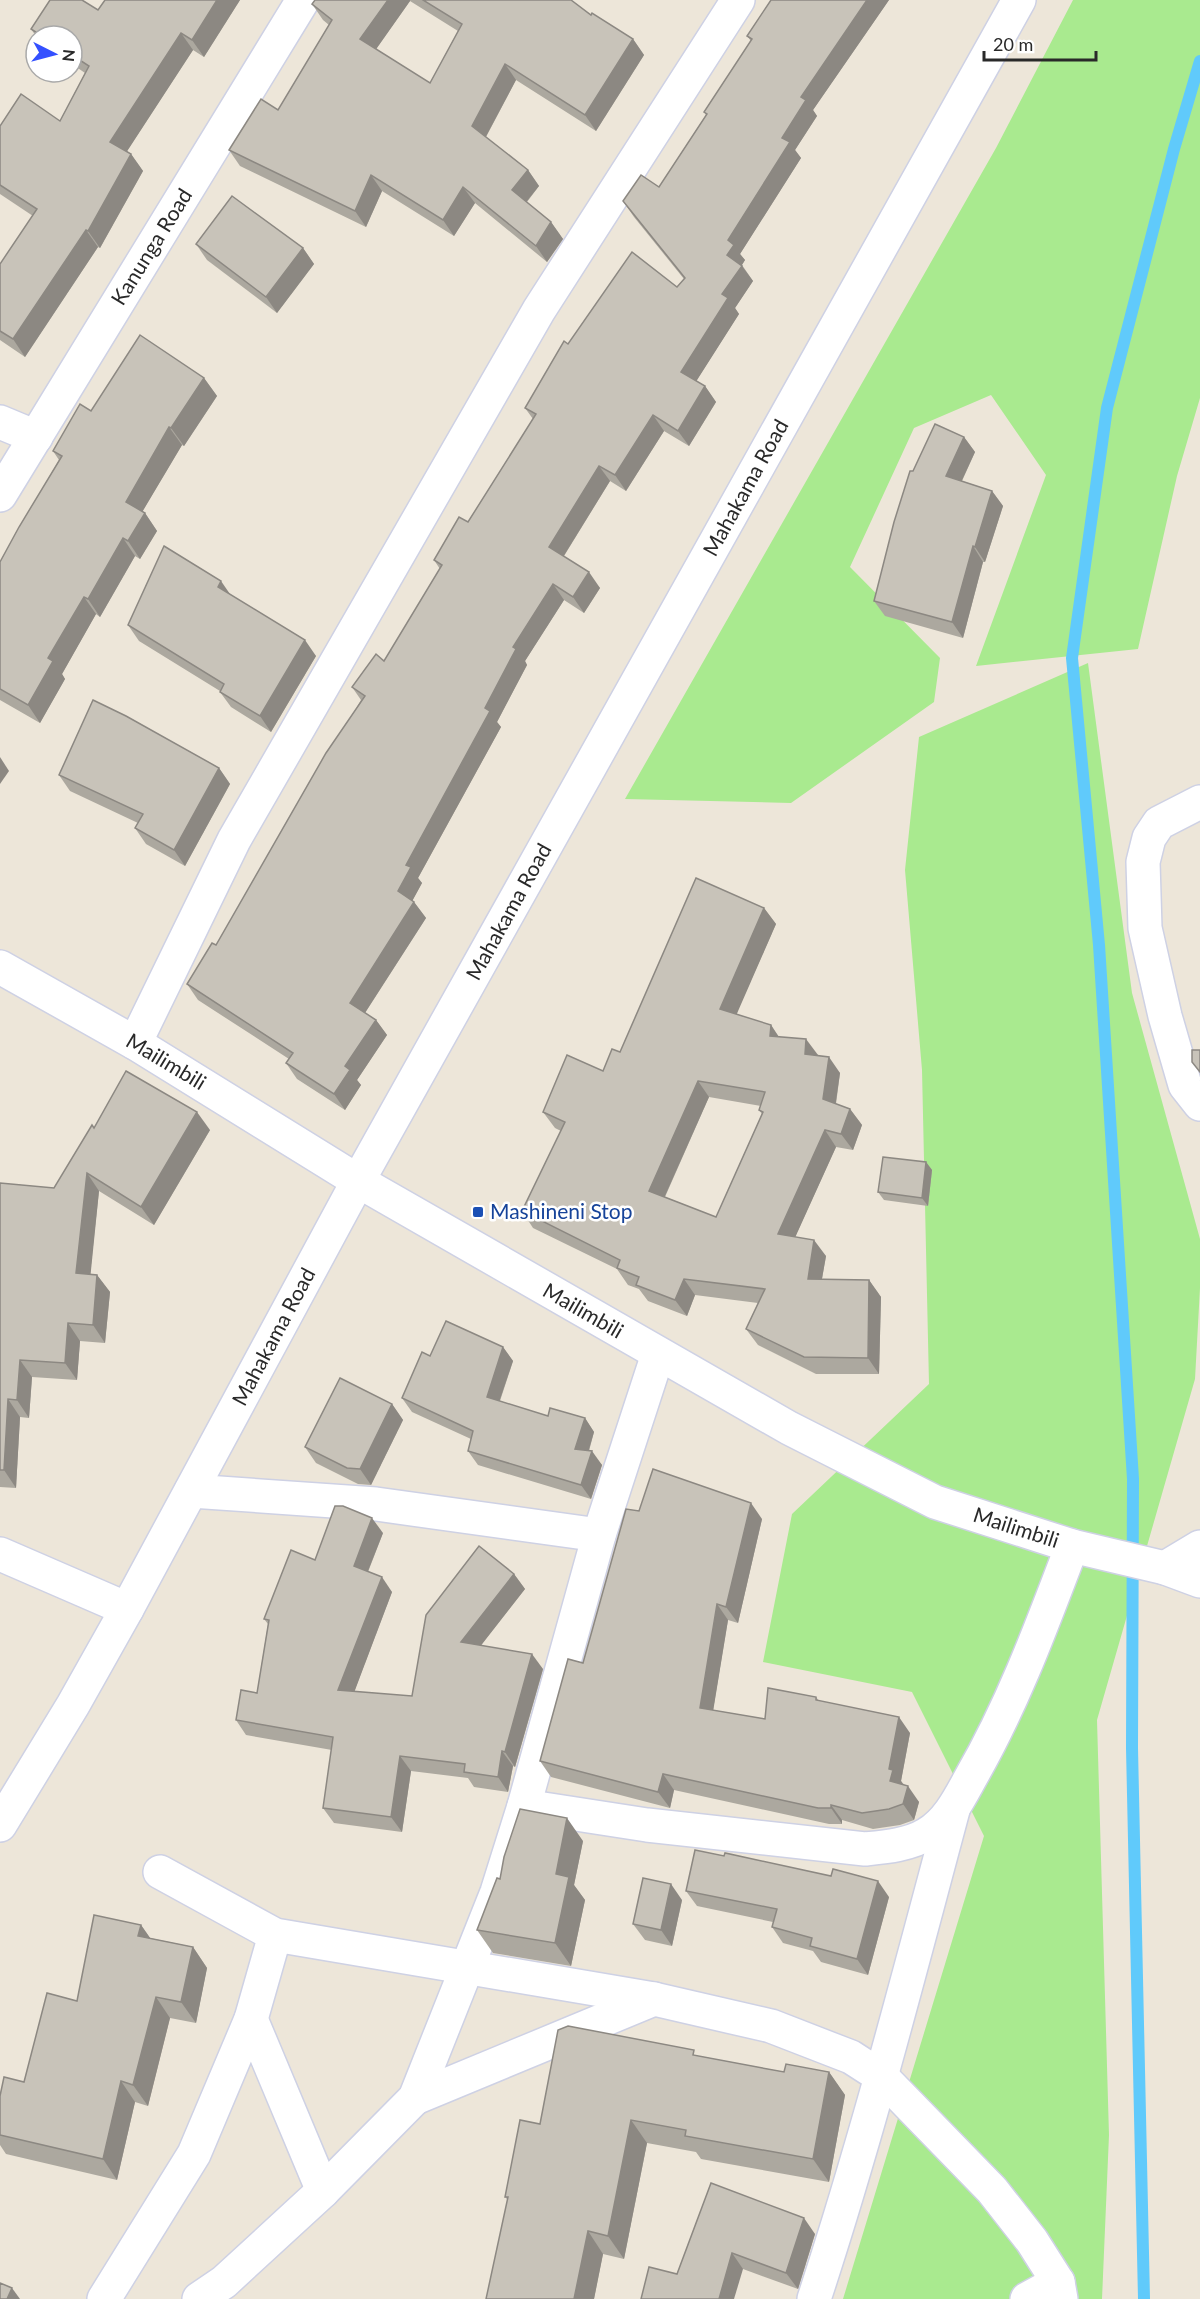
<svg xmlns="http://www.w3.org/2000/svg" width="1200" height="2299" font-family="Lato,sans-serif">
<style>
.green{fill:#a9ea8f}
.lines{fill:none;stroke-linecap:round;stroke-linejoin:round}
.stream{stroke:#60cafb;stroke-width:12}
.minor-casing{stroke:#ced1e4;stroke-width:36}
.tertiary-casing{stroke:#ced1e4;stroke-width:36}
.minor{stroke:#fff;stroke-width:33}
.tertiary{stroke:#fff;stroke-width:33}
.wall{fill:#aca89f;fill-rule:evenodd}
.shaded-wall{fill:#8c8882}
.building{fill:#c8c3b9;stroke:#8c8882;stroke-width:1.5;fill-rule:evenodd}
.transit-dot{fill:#1a4fb4;stroke:#fff;stroke-width:2}
.labels{text-anchor:middle;stroke-width:5;stroke-linejoin:round;paint-order:stroke}
.street-label{font-size:21px;fill:#292929;stroke:#fff}
.transit-label{font-size:21px;fill:#164399;stroke:#fff;text-anchor:start}
</style>
<rect width="100%" height="100%" fill="#ede6d9"/>
<!-- green -->
<g class="green">
<polygon points="1073,0 1200,0 1200,398 1177,476 1138,649 976,666 1046,475 991,395 914,428 850,567 940,658 934,702 791,803 625,799 996,148"/>
<polygon points="1088,663 1132,993 1200,1239 1200,1288 1195,1379 1097,1720 1109,2135 1102,2299 843,2299 984,1836 912,1692 763,1662 792,1514 929,1384 922,1070 905,870 919,737"/>
</g>
<g class="lines">
<!-- stream -->
<polyline class="stream" points="1144,2299 1132,1748 1133,1479 1099,945 1072,658 1107,408 1174,149 1200,61"/>
<!-- minor casing -->
<g class="minor-casing">
<g id="minor">
<polyline points="0,422 36,437"/>
<polyline points="0,495 303,0"/>
<polyline points="1200,802 1159,823 1149,838 1143,862 1145,928 1165,1016 1185,1085 1200,1104"/>
<polyline points="135,1043 234,840 539,310 738,0"/>
<polyline points="191,1491 376,1504 599,1535"/>
<polyline points="0,1554 127,1609"/>
<polyline points="1165,1568 1200,1547"/>
<path d="M 524,1806 L 647,1825 L 865,1849 C 885,1847 909,1845 927,1834 C 948,1822 960,1797 971,1777 C 1013,1704 1042,1625 1072,1546"/>
<polyline points="160,1872 275,1935 654,1999 771,2026 851,2057 882,2077 992,2190 1032,2241 1058,2282 1061,2299"/>
<polyline points="251,2019 323,2191"/>
<polyline points="415,2098 654,1999"/>
<polyline points="104,2299 194,2154 251,2019 275,1935"/>
<polyline points="199,2299 224,2282 323,2191 415,2098 497,1892 524,1806 599,1535 658,1354"/>
<path d="M 814,2299 C 867,2138 909,1974 953,1810"/>
<polyline points="1027,2299 1058,2282"/>
</g>
</g>
<!-- tertiary casing -->
<g class="tertiary-casing">
<g id="tertiary">
<polyline points="0,967 135,1043 358,1181 789,1428 935,1502 1072,1546 1165,1568 1200,1581"/>
<polyline points="0,1825 73,1705 127,1609 358,1181 1019,0"/>
</g>
</g>
<!-- minor -->
<use href="#minor" class="minor"/>
<!-- tertiary -->
<use href="#tertiary" class="tertiary"/>
</g>
<!-- wall -->
<g class="wall">
<polygon points="105,0 240,0 204,57 193,50 127,151 131,154 143,171 100,248 98,247 25,357 0,340 0,264 33,216 0,194 0,126 60,121 85,73 72,64 72,36 36,36 31,29 98,10"/>
<path d="M 315,0 L 571,0 L 591,15 L 633,39 L 644,55 L 596,131 L 516,80 L 486,137 L 528,170 L 539,186 L 527,202 L 551,222 L 563,239 L 547,262 L 475,203 L 454,236 L 382,191 L 366,227 L 240,166 L 229,150 L 278,110 L 329,25 L 323,20 L 312,4 ZM 410,1 L 458,31 L 430,83 L 376,49 Z"/>
<polygon points="771,0 889,0 813,110 817,116 795,150 801,158 740,254 745,260 742,265 753,281 735,308 739,314 696,381 705,386 716,402 689,446 664,431 626,491 610,481 564,556 600,588 584,613 564,600 525,661 527,665 497,722 501,727 418,878 422,883 412,901 414,902 426,918 365,1013 376,1020 387,1035 357,1080 361,1085 345,1110 297,1079 286,1063 289,1059 198,1000 187,984 216,945 361,700 352,687 384,661 440,569 434,560 468,522 533,419 525,408 568,344 677,287 684,279 634,217 623,201 659,187 706,115 704,112 751,41 747,36"/>
<polygon points="196,244 303,248 314,264 277,313 207,260"/>
<polygon points="204,378 217,396 184,446 182,445 142,512 145,513 157,531 140,559 135,556 100,617 96,614 62,674 65,679 40,723 0,700 0,562 59,460 53,451 91,411"/>
<polygon points="964,437 975,452 962,481 992,491 1003,506 985,562 983,562 963,638 885,616 874,601 913,471"/>
<polygon points="231,596 316,656 271,732 231,707 220,692 220,691 139,641 128,625"/>
<polygon points="219,768 230,784 185,866 146,844 135,828 138,823 70,791 59,775"/>
<path d="M 764,908 L 776,924 L 736,1014 L 771,1025 L 779,1037 L 818,1055 L 840,1073 L 836,1104 L 850,1109 L 862,1125 L 853,1150 L 836,1147 L 795,1237 L 826,1256 L 822,1279 L 869,1280 L 881,1297 L 879,1374 L 816,1374 L 758,1345 L 746,1329 L 758,1303 L 695,1295 L 687,1316 L 648,1301 L 639,1289 L 628,1285 L 617,1269 L 533,1228 L 522,1211 L 561,1131 L 555,1128 L 543,1112 L 603,1071 ZM 709,1097 L 761,1106 L 759,1110 L 762,1114 L 716,1217 L 665,1197 Z"/>
<polygon points="94,1128 210,1130 154,1225 99,1191 90,1274 97,1275 110,1292 105,1343 80,1341 77,1380 32,1377 29,1418 20,1417 16,1488 0,1487 0,1183 54,1188"/>
<polygon points="926,1162 932,1170 928,1206 884,1200 878,1192"/>
<polygon points="503,1347 513,1361 500,1401 548,1416 585,1418 594,1432 589,1451 602,1465 591,1499 478,1465 468,1451 471,1439 412,1412 402,1398 430,1356"/>
<polygon points="392,1404 403,1420 371,1485 358,1484 316,1463 305,1447"/>
<polygon points="639,1511 762,1519 738,1623 728,1620 713,1710 765,1719 816,1697 819,1701 910,1733 901,1781 919,1802 914,1820 900,1825 873,1829 842,1820 842,1824 829,1824 674,1790 670,1808 551,1777 540,1761 583,1663"/>
<polygon points="383,1533 368,1572 392,1592 354,1692 412,1696 514,1574 525,1589 481,1645 543,1669 515,1767 513,1766 508,1792 474,1787 468,1778 411,1771 402,1832 334,1823 323,1808 332,1750 246,1735 236,1720 257,1693 268,1624 264,1619 315,1560"/>
<polygon points="583,1841 574,1885 585,1900 571,1966 493,1953 477,1930 500,1879"/>
<polygon points="686,1891 889,1897 868,1975 821,1962 813,1951 783,1943 772,1927 773,1922 697,1906"/>
<polygon points="682,1900 672,1946 645,1940 633,1924"/>
<polygon points="141,1925 150,1938 193,1947 207,1968 196,2023 170,2018 148,2106 135,2102 117,2180 6,2154 0,2145 0,2096 24,2082 77,2001"/>
<polygon points="699,2056 784,2072 829,2072 845,2095 829,2182 701,2159 696,2152 647,2143 624,2259 603,2254 594,2299 486,2299 508,2200 505,2197 540,2124"/>
<polygon points="711,2183 815,2234 798,2289 743,2269 677,2274"/>
</g>
<!-- shaded-wall -->
<g class="shaded-wall">
<polygon points="217,0 240,0 204,57 192,40"/>
<polygon points="388,0 410,0 410,1 372,55 360,39"/>
<polygon points="867,0 889,0 813,110 817,116 795,150 801,158 740,254 745,260 738,271 727,255 728,240 782,138 801,97"/>
<polygon points="181,33 193,50 122,159 110,142"/>
<polygon points="633,39 644,55 596,131 585,115"/>
<polygon points="505,64 516,80 483,142 472,126"/>
<polygon points="131,154 143,171 100,248 88,231"/>
<polygon points="528,170 539,186 523,206 512,190"/>
<polygon points="371,175 382,191 366,227 355,211"/>
<polygon points="463,187 475,203 454,236 443,220"/>
<polygon points="551,222 563,239 547,262 536,246"/>
<polygon points="86,230 98,247 25,357 13,339"/>
<polygon points="303,248 314,264 277,313 266,297"/>
<polygon points="742,266 753,281 735,308 739,314 692,388 681,372 722,294"/>
<polygon points="204,378 217,396 184,446 171,428"/>
<polygon points="705,386 716,402 689,446 678,431"/>
<polygon points="653,415 664,431 626,491 615,475"/>
<polygon points="169,427 182,445 138,519 126,502"/>
<polygon points="964,437 975,452 957,491 946,476"/>
<polygon points="599,466 610,481 560,562 549,547"/>
<polygon points="992,491 1003,506 985,562 975,547"/>
<polygon points="145,513 157,531 140,559 128,541"/>
<polygon points="123,538 135,556 100,617 88,599"/>
<polygon points="973,546 983,562 963,638 952,622"/>
<polygon points="589,572 600,588 584,613 573,597"/>
<polygon points="221,581 232,597 218,587"/>
<polygon points="553,584 564,600 525,661 527,665 497,722 501,727 418,878 422,883 409,907 398,891 406,865 485,708 513,647"/>
<polygon points="84,597 96,614 62,674 65,679 40,723 28,705 48,658"/>
<polygon points="305,640 316,656 271,732 260,716"/>
<polygon points="0,757 9,771 0,784"/>
<polygon points="219,768 230,784 185,866 174,850"/>
<polygon points="414,902 426,918 361,1019 350,1003"/>
<polygon points="764,908 776,924 732,1025 720,1009"/>
<polygon points="376,1020 387,1035 357,1080 361,1085 345,1110 334,1094 345,1066"/>
<polygon points="771,1025 782,1042 770,1036"/>
<polygon points="806,1039 818,1055 816,1071 805,1054"/>
<polygon points="829,1057 840,1073 834,1115 823,1099"/>
<polygon points="698,1081 709,1097 660,1207 649,1191"/>
<polygon points="850,1109 862,1125 853,1150 841,1134"/>
<polygon points="197,1112 210,1130 154,1225 141,1207"/>
<polygon points="825,1130 836,1147 789,1251 778,1234"/>
<polygon points="926,1162 932,1170 928,1206 922,1198"/>
<polygon points="87,1173 99,1191 89,1290 76,1273"/>
<polygon points="814,1240 826,1256 819,1295 808,1279"/>
<polygon points="97,1275 110,1292 105,1343 93,1325"/>
<polygon points="684,1279 695,1295 687,1316 675,1300"/>
<polygon points="869,1280 881,1297 879,1374 868,1358"/>
<polygon points="68,1323 80,1341 77,1380 65,1363"/>
<polygon points="503,1347 513,1361 496,1411 487,1397"/>
<polygon points="20,1360 32,1377 29,1418 17,1400"/>
<polygon points="8,1399 20,1417 16,1488 4,1470"/>
<polygon points="392,1404 403,1420 371,1485 360,1469"/>
<polygon points="585,1418 594,1432 585,1463 575,1449"/>
<polygon points="592,1451 602,1465 591,1499 581,1485"/>
<polygon points="751,1503 762,1519 738,1623 726,1607"/>
<polygon points="372,1518 383,1533 364,1581 354,1566"/>
<polygon points="514,1574 525,1589 472,1657 461,1642"/>
<polygon points="382,1577 392,1592 349,1706 338,1690"/>
<polygon points="717,1604 728,1620 711,1724 700,1708"/>
<polygon points="532,1654 543,1669 515,1767 505,1752"/>
<polygon points="899,1717 910,1733 901,1781 904,1786 890,1781 889,1769"/>
<polygon points="502,1751 513,1766 508,1792 498,1777"/>
<polygon points="400,1756 411,1771 402,1832 391,1817"/>
<polygon points="663,1774 674,1790 670,1808 658,1792"/>
<polygon points="908,1786 919,1802 914,1820 903,1804"/>
<polygon points="831,1805 842,1820 842,1824 831,1808"/>
<polygon points="567,1818 583,1841 574,1885 585,1900 571,1966 555,1943 556,1874"/>
<polygon points="878,1881 889,1897 868,1975 857,1959"/>
<polygon points="671,1884 682,1900 672,1946 661,1930"/>
<polygon points="141,1925 155,1945 138,1936"/>
<polygon points="193,1947 207,1968 196,2023 181,2002"/>
<polygon points="156,1997 170,2018 148,2106 133,2085"/>
<polygon points="829,2072 845,2095 829,2182 813,2159"/>
<polygon points="121,2081 135,2102 117,2180 103,2159"/>
<polygon points="631,2120 647,2143 624,2259 608,2236"/>
<polygon points="804,2218 815,2234 798,2289 786,2273"/>
<polygon points="588,2231 603,2254 594,2299 574,2299"/>
<polygon points="732,2253 743,2269 734,2299 719,2299"/>
<polygon points="12,2288 20,2299 7,2299"/>
</g>
<!-- building -->
<g class="building">
<polygon points="50,0 82,0 98,10 105,0 217,0 192,40 181,33 110,142 131,154 88,231 86,230 13,339 0,331 0,264 37,209 0,185 0,126 21,94 60,121 89,66 72,55 72,36 42,36 31,29"/>
<polygon points="315,0 388,0 360,39 430,83 462,24 423,0 571,0 591,15 592,13 633,39 585,115 505,64 472,126 528,170 512,190 551,222 536,246 463,187 443,220 371,175 355,211 229,150 261,99 278,110 332,20 312,4"/>
<polygon points="771,0 867,0 801,97 806,100 782,138 790,142 728,240 734,245 727,255 742,266 722,294 728,298 681,372 705,386 678,431 653,415 615,475 599,466 549,547 589,572 573,597 553,584 513,647 516,649 485,708 490,711 406,865 411,867 398,891 414,902 350,1003 376,1020 345,1066 350,1070 334,1094 286,1063 293,1053 187,984 212,943 216,945 326,753 365,696 352,687 376,654 384,661 442,565 434,560 459,517 468,522 536,414 525,408 564,341 568,344 632,252 677,287 685,278 623,201 641,175 659,187 707,114 704,112 752,39 747,36"/>
<polygon points="232,196 303,248 266,297 196,244"/>
<polygon points="140,335 204,378 171,428 169,427 126,502 145,513 128,541 123,538 88,599 84,597 48,658 53,661 28,705 0,689 0,562 19,527 62,456 53,451 80,404 91,411"/>
<polygon points="935,424 964,437 946,476 992,491 975,547 973,546 952,622 874,601 894,522 910,471 913,471"/>
<polygon points="164,546 221,581 218,587 305,640 260,716 220,692 224,684 128,625"/>
<polygon points="93,700 126,716 219,768 174,850 135,828 143,814 59,775"/>
<path d="M 696,878 L 764,908 L 720,1009 L 771,1025 L 770,1036 L 806,1039 L 805,1054 L 829,1057 L 823,1099 L 850,1109 L 841,1134 L 825,1130 L 778,1234 L 814,1240 L 808,1279 L 869,1280 L 868,1358 L 804,1357 L 746,1329 L 765,1289 L 684,1279 L 675,1300 L 636,1285 L 639,1277 L 617,1268 L 620,1260 L 522,1211 L 565,1122 L 543,1112 L 567,1055 L 603,1071 L 612,1049 L 620,1052 ZM 698,1081 L 765,1092 L 759,1110 L 763,1112 L 716,1217 L 649,1191 Z"/>
<polygon points="1192,1050 1200,1050 1200,1072 1192,1062"/>
<polygon points="126,1071 197,1112 141,1207 87,1173 76,1273 97,1275 93,1325 68,1323 65,1363 20,1360 17,1400 8,1399 4,1470 0,1470 0,1183 54,1188 92,1125 94,1128"/>
<polygon points="883,1157 926,1162 922,1198 878,1192"/>
<polygon points="446,1321 503,1347 487,1397 548,1416 550,1408 585,1418 575,1449 592,1451 581,1485 468,1451 473,1431 402,1398 422,1352 430,1356"/>
<polygon points="340,1378 392,1404 360,1469 347,1468 305,1447"/>
<polygon points="653,1469 751,1503 726,1607 717,1604 700,1708 765,1719 768,1688 816,1697 816,1700 899,1717 889,1769 893,1770 890,1781 908,1786 903,1804 889,1809 862,1813 831,1805 831,1808 818,1808 663,1774 658,1792 540,1761 568,1659 583,1663 626,1509 639,1511"/>
<polygon points="335,1506 343,1506 372,1518 354,1566 382,1577 338,1690 412,1696 426,1615 479,1546 514,1574 461,1642 532,1654 505,1752 502,1751 498,1777 464,1772 465,1764 400,1756 391,1817 323,1808 333,1737 236,1720 241,1690 257,1693 269,1620 264,1619 291,1550 315,1560"/>
<polygon points="520,1809 567,1818 556,1874 569,1877 555,1943 477,1930 497,1878 500,1879 504,1857"/>
<polygon points="695,1850 724,1856 725,1853 831,1876 833,1869 878,1881 857,1959 810,1946 812,1938 772,1927 777,1909 686,1891"/>
<polygon points="643,1878 671,1884 661,1930 633,1924"/>
<polygon points="94,1915 141,1925 138,1936 193,1947 181,2002 156,1997 133,2085 121,2081 103,2159 0,2135 0,2096 4,2077 24,2082 47,1993 77,2001"/>
<polygon points="568,2026 694,2050 693,2055 784,2072 786,2064 829,2072 813,2159 685,2136 686,2130 631,2120 608,2236 588,2231 574,2299 486,2299 508,2197 505,2197 520,2120 540,2124 558,2030"/>
<polygon points="711,2183 804,2218 786,2273 732,2253 719,2299 641,2299 649,2267 677,2274"/>
<polygon points="0,2283 12,2288 7,2299 0,2299"/>
</g>
<!-- markers -->
<rect class="transit-dot" x="472" y="1206" width="12" height="12" rx="3"/>
<g class="labels">
<!-- street labels -->
<g class="street-label">
<text transform="translate(152 247) rotate(-58)" y="7">Kanunga Road</text>
<text transform="translate(746 488) rotate(-61)" y="7">Mahakama Road</text>
<text transform="translate(509 912) rotate(-61)" y="7">Mahakama Road</text>
<text transform="translate(166 1062) rotate(31)" y="7">Mailimbili</text>
<text transform="translate(583 1311) rotate(30)" y="7">Mailimbili</text>
<text transform="translate(274 1337) rotate(-62)" y="7">Mahakama Road</text>
<text transform="translate(1016 1528) rotate(18)" y="7">Mailimbili</text>
</g>
<!-- transit labels -->
<g class="transit-label">
<text x="490" y="1219">Mashineni Stop</text>
</g>
</g>
<!-- north arrow -->
<g transform="translate(54 54) rotate(96)"><circle r="28" fill="#ffffff" stroke="#a9a9a9" stroke-width="1.5"/>
<path d="M0-4.5L10 22L0 15L-10 22Z" fill="#3450ff"/>
<text y="-9" font-size="16" font-weight="bold" text-anchor="middle" fill="#292929">N</text>
</g>
<!-- scale -->
<path d="M984 51v9h112v-9" fill="none" stroke="#292929" stroke-width="3"/>
<text x="993" y="51" font-size="18" fill="#292929" stroke="#ffffff" stroke-width="4.5" paint-order="stroke">20 m</text>
</svg>
